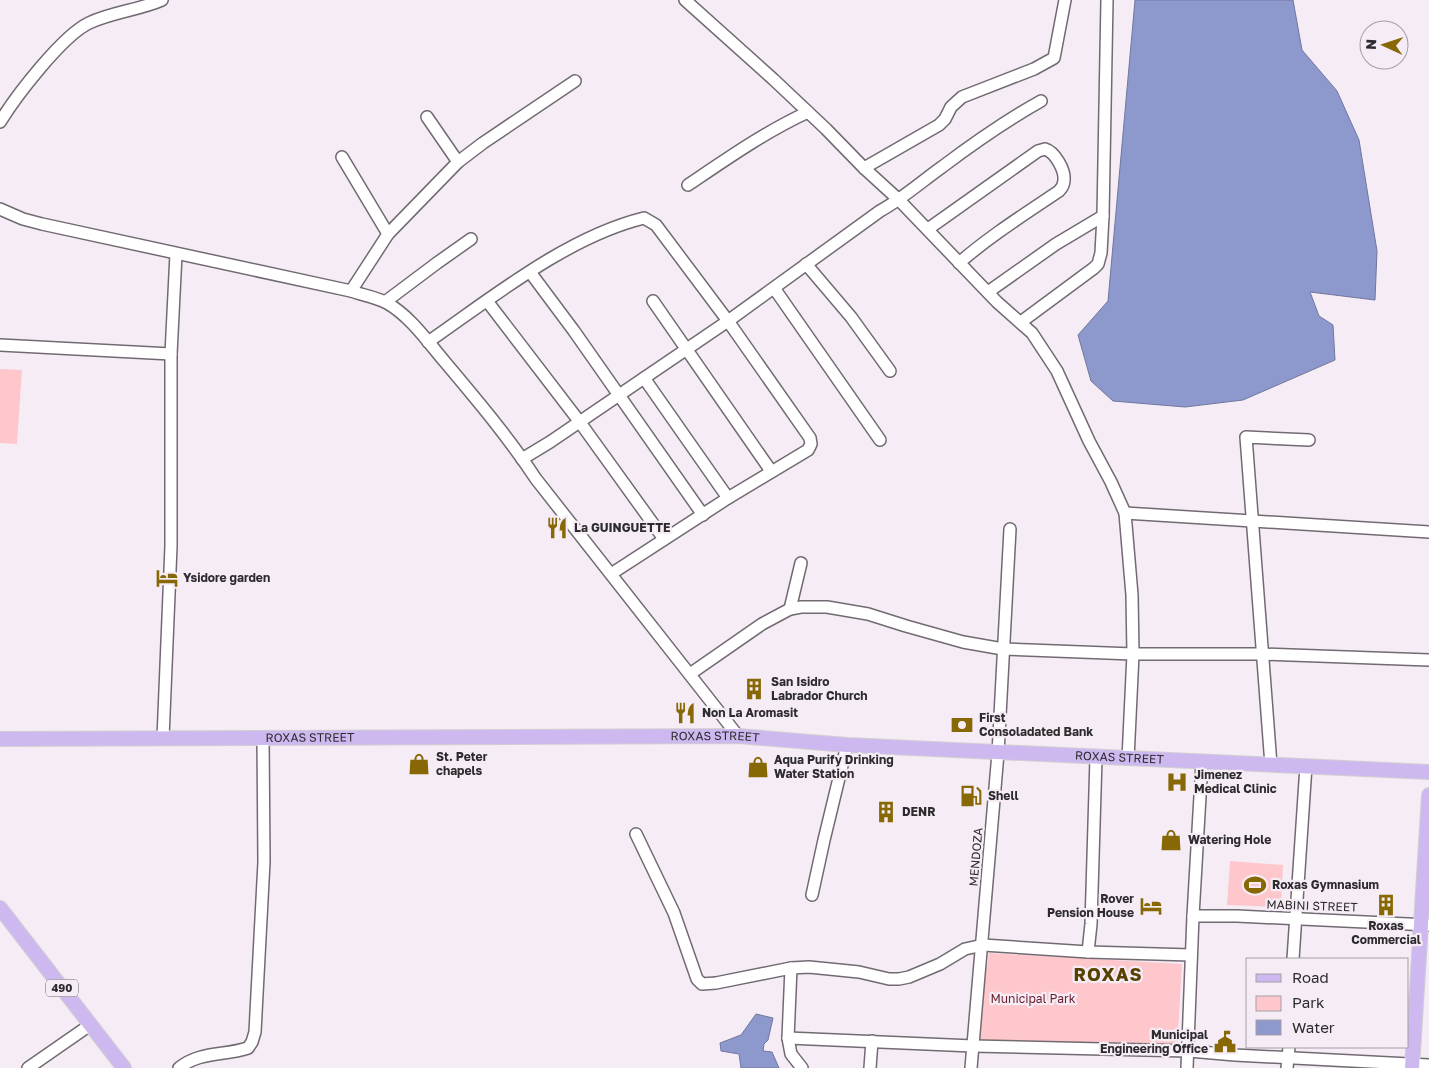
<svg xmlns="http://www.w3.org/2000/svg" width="1429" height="1068" font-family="'Golos Text',sans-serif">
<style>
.green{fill:#fdc7cb}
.water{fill:#8d98cd;stroke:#70779d}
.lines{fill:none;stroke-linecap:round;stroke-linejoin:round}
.minor-casing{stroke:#726a72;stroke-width:14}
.major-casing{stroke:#d1d0d1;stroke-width:16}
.minor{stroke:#fff;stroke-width:11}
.major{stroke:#cdb9ef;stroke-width:14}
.labels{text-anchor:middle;stroke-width:4.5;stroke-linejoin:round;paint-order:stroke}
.shield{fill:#f5ecf6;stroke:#6a656a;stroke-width:1}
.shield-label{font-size:11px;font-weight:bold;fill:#2e2b2e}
.poi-label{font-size:12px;font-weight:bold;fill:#2e2b2e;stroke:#f5ecf6;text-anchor:start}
.street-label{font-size:12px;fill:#2e2b2e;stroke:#f5ecf6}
.park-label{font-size:12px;fill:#6a1d2b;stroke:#f5ecf6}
.district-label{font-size:18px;font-weight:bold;letter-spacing:1px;fill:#564100;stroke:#f5ecf6}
</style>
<rect width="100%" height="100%" fill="#f5ecf6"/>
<!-- green -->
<g class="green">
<polygon points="0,369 22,370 17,444 0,443"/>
<polygon points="1230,861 1283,865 1281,907 1227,905"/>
<polygon points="989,953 1182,964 1177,1050 976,1040"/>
</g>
<!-- water -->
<g class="water">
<polygon points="1135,0 1293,0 1302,50 1337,91 1359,140 1377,251 1375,300 1310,292 1319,316 1333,325 1335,360 1243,400 1185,407 1113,401 1091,381 1078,335 1108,301"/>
<polygon points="756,1014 773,1018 768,1040 764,1044 763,1051 772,1052 779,1068 741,1068 739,1054 721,1051 720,1043 741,1035"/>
</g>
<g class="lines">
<!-- minor casing -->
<g class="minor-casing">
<g id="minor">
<polyline points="685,0 773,79 826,129 864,168 899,200 997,302 1032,333 1057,371 1089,441 1111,482 1125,513 1132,595 1133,654 1128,759"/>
<polyline points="427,117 458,162"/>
<path d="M 0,122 C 16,96 62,36 89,23 C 112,12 139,10 162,0"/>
<polyline points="342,157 388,234"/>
<polyline points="864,168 939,125 945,119 951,107 962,97 1034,69 1054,58 1065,0"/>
<path d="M 688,185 C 728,158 765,132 808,112"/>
<path d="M 0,209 L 23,219 L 42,224 L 351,291 C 362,295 376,297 387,303 C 410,316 428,342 445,362 C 477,400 509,438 536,479 L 738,736"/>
<path d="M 928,229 L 1038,151 L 1045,149 C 1055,152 1065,170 1064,180 C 1064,184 1062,188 1059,191 C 1025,214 990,236 959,263"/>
<polyline points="806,264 851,317 890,371"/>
<polyline points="530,272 574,331 703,515"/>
<polyline points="774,288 880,440"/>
<polyline points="351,291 388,234 458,162 483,143 575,81"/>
<polyline points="988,292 1056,244 1103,216"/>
<polyline points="487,301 579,421 664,539"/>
<polyline points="653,301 771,471"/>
<polyline points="385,302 437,263 471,239"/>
<polyline points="1021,322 1094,268 1098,264 1101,253 1103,216 1107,0"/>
<path d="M 428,342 C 493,297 567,237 644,218 L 656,225 L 728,321 L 810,438 L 811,444 L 808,450 L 728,498 L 611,574"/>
<polyline points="0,345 171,354"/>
<polyline points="644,378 728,498"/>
<path d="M 522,459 L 550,442 L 728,321 L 880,211 C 902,199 921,182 942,167 C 974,143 1007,120 1041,101"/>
<polyline points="1125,513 1429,532"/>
<polyline points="790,609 801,563"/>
<polyline points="690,674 762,624 790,609 801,607 827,607 868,614 906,626 963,642 1003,649 1133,654 1261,654 1429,660"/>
<polyline points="163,738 171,546 171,354 176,254"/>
<polyline points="1096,758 1091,924 1088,952 1191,955"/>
<polyline points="1271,765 1246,437 1309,440"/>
<polyline points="636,834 674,913 697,979 702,984 716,983 791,968 809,967 859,972 889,979 899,979 909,977 940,964 965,949 983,945 1088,952"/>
<polyline points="812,895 824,840 847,745"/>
<polyline points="1193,916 1237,916 1429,925"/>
<polyline points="1293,959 1306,766"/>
<polyline points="791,968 788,1038 791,1054 802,1068"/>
<polyline points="788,1038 973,1046 1189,1051 1235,1055 1429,1065"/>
<polyline points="28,1068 90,1025"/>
<path d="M 179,1068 C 200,1051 224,1056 248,1048 L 252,1042 L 255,1032 L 264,862 L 263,737"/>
<polyline points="870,1068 872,1041"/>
<polyline points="971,1068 998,753 1010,529"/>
<polyline points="1187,1068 1193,916 1202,762"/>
<polyline points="1287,1068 1289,1047"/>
</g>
</g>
<!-- major casing -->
<g class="major-casing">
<g id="major">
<path id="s1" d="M 0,739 L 738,736 L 847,745 L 1429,772"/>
<polyline points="0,908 124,1068"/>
<polyline points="1412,1068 1429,795"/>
</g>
</g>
<!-- minor -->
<use href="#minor" class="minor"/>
<!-- major -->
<use href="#major" class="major"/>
</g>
<!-- icons -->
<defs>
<g id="restaurant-bare" transform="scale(1.725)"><path d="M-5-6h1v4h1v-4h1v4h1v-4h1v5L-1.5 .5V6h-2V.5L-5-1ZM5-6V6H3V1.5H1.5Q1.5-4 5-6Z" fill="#876804" stroke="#f5ecf6" stroke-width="2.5" paint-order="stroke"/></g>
<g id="hotel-bare" transform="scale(1.725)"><path d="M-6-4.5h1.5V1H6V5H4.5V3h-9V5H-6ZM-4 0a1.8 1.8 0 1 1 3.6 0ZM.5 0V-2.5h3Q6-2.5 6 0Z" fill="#876804" stroke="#f5ecf6" stroke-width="2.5" paint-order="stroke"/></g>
<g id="building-bare" transform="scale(1.725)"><path d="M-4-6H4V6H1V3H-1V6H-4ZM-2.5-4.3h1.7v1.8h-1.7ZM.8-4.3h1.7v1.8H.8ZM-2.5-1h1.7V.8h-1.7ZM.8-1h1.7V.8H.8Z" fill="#876804" stroke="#f5ecf6" stroke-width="2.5" paint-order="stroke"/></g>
<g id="bank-bare" transform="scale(1.725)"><path d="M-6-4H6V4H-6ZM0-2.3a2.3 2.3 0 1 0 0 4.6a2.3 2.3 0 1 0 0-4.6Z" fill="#876804" stroke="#f5ecf6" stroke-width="2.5" paint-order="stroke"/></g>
<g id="shop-bare" transform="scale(1.725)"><path d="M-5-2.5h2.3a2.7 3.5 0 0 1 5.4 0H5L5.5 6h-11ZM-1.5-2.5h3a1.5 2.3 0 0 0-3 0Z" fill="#876804" stroke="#f5ecf6" stroke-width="2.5" paint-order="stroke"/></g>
<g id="hospital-bare" transform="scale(1.725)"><path d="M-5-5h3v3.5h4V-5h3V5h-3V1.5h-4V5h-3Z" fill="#876804" stroke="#f5ecf6" stroke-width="2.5" paint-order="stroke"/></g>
<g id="fuel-bare" transform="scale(1.725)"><path d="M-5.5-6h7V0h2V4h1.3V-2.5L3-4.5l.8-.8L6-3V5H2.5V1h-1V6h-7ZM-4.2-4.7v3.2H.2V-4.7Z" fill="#876804" stroke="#f5ecf6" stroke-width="2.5" paint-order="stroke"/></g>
<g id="stadium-bare" transform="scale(1.725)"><path d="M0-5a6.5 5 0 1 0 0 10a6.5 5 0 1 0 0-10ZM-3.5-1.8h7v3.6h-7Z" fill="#876804" stroke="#f5ecf6" stroke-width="2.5" paint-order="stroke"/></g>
<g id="civic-bare" transform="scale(1.725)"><path d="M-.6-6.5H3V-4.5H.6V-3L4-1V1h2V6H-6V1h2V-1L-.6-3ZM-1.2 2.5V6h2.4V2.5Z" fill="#876804" stroke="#f5ecf6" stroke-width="2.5" paint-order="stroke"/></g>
</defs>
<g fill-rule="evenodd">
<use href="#restaurant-bare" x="557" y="528"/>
<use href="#hotel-bare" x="167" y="578"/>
<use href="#building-bare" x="754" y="689"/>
<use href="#restaurant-bare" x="685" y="713"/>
<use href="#bank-bare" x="962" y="725"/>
<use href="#shop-bare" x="419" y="764"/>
<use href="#shop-bare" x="758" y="767"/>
<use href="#hospital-bare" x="1177" y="782"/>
<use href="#fuel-bare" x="971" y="796"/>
<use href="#building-bare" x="886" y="812"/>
<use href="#shop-bare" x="1171" y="840"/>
<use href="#stadium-bare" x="1255" y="885"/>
<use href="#building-bare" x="1386" y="905"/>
<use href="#hotel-bare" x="1151" y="906"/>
<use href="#civic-bare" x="1225" y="1042"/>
</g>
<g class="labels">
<!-- shield labels -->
<rect class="shield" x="46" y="979.5" width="32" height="17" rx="4"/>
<g class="shield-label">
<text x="62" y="992">490</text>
</g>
<!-- poi labels -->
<g class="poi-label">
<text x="574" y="532">La GUINGUETTE</text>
<text x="183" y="582">Ysidore garden</text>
<text x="771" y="686">San Isidro<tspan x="771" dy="14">Labrador Church</tspan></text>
<text x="702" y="717">Non La Aromasit</text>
<text x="979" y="722">First<tspan x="979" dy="14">Consoladated Bank</tspan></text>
<text x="436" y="761">St. Peter<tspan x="436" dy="14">chapels</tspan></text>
<text x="774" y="764">Aqua Purify Drinking<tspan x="774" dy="14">Water Station</tspan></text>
<text x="1194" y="779">Jimenez<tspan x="1194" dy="14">Medical Clinic</tspan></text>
<text x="988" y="800">Shell</text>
<text x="902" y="816">DENR</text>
<text x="1188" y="844">Watering Hole</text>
<text x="1272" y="889">Roxas Gymnasium</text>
<text x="1134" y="903" text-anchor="end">Rover<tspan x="1134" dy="14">Pension House</tspan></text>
<text x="1386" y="930" text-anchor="middle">Roxas<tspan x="1386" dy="14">Commercial</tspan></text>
<text x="1208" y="1039" text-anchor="end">Municipal<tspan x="1208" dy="14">Engineering Office</tspan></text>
</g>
<!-- street labels -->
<g class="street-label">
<text dy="4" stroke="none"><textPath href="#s1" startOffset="310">ROXAS STREET</textPath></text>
<text dy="4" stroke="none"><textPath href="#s1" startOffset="715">ROXAS STREET</textPath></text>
<text dy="4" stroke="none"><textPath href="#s1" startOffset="1120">ROXAS STREET</textPath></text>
<text transform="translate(976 857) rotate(-85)" y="4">MENDOZA</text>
<text transform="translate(1312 906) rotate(2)" y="4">MABINI STREET</text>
</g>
<!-- park labels -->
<g class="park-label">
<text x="1033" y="1003">Municipal Park</text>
</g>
<!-- district labels -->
<g class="district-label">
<text x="1108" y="981">ROXAS</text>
</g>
</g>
<!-- legend -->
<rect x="1246" y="958" width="162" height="90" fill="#f5ecf6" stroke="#a59fa6"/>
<rect x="1256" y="974" width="25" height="8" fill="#cdb9ef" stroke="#a59fa6"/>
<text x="1292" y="983" font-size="15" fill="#2e2b2e">Road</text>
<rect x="1256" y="996" width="25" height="15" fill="#fdc7cb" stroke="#a59fa6"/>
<text x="1292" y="1008" font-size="15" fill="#2e2b2e">Park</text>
<rect x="1256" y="1020" width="25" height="15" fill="#8d98cd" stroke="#a59fa6"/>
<text x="1292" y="1033" font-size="15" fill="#2e2b2e">Water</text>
<!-- north arrow -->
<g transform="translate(1384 45) rotate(273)"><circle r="24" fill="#f5ecf6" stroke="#a59fa6"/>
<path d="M0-4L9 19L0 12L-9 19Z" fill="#876804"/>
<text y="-8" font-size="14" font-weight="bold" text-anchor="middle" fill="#2e2b2e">N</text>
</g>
</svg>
